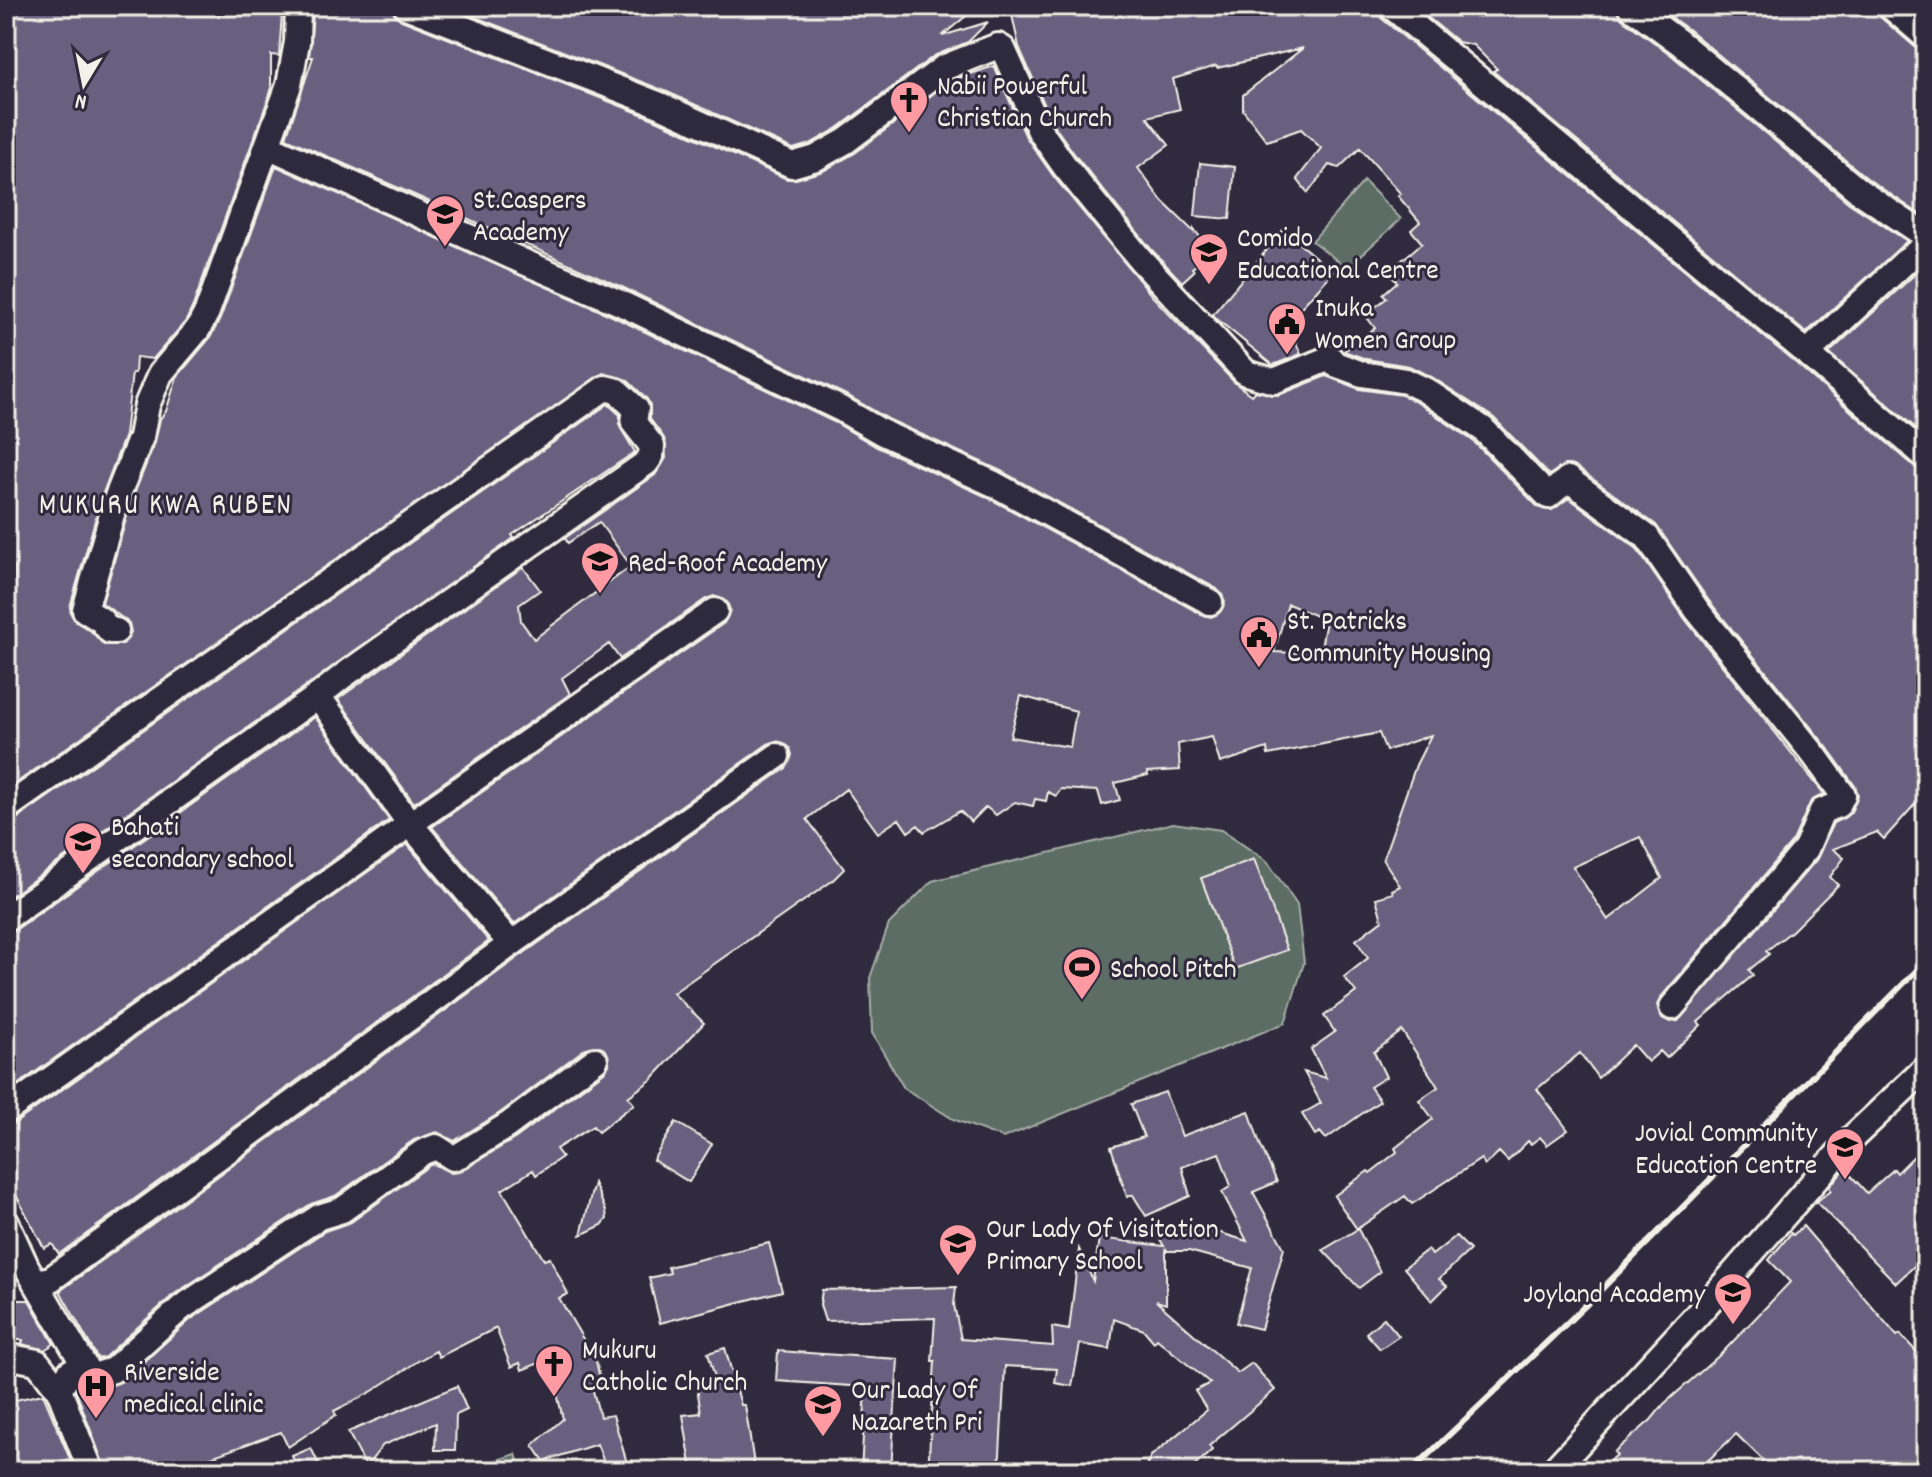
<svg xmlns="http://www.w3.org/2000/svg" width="1932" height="1477" font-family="Dekko,sans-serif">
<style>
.green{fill:#5b6d66;stroke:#a8afa7;stroke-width:2}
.building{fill:#69617f;stroke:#f4f1e8;stroke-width:2;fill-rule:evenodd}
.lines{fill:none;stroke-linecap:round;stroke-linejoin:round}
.minor-casing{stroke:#f4f1e8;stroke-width:30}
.minor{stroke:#2f2a3d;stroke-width:24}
.rail{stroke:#f4f1e8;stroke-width:6}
.labels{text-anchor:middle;stroke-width:6;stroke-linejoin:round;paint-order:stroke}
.poi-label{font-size:28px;fill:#f4f1e8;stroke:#2f2a3d;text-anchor:start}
.neighbourhood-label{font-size:30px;letter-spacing:2px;fill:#f4f1e8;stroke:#2f2a3d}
</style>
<rect width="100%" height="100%" fill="#2f2a3d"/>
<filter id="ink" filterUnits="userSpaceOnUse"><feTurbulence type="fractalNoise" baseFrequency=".0125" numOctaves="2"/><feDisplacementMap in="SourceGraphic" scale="16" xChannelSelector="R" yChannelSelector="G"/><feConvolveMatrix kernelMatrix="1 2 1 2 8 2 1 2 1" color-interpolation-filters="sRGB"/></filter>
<g filter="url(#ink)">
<!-- green -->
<g class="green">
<polygon points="1364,181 1401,219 1347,268 1312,241"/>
<polygon points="1173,823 1221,830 1267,861 1297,905 1304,963 1285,1023 1003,1138 953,1119 904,1088 872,1033 870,978 889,924 932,881"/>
<polygon points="516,1454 521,1471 463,1471"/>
</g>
<!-- building -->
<g class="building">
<path d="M 6,6 L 205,6 L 205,14 L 282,13 L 279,56 L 271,55 L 271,91 L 193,306 L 186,321 L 153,359 L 136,357 L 135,373 L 132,373 L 125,435 L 103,493 L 70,607 L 71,614 L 76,622 L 91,631 L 104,645 L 123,644 L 131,632 L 129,623 L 102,603 L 131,502 L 155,442 L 160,419 L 166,411 L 177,377 L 210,338 L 220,319 L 276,166 L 612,316 L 836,423 L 877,447 L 987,497 L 1203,615 L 1211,617 L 1218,614 L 1225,601 L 1217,589 L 1001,471 L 890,420 L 850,397 L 624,288 L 286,138 L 313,57 L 309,57 L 313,14 L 316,6 L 385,6 L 391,9 L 401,20 L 654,119 L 787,179 L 796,179 L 823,171 L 855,153 L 950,81 L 994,66 L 1026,137 L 1054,177 L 1153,297 L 1235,383 L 1251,395 L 1255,391 L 1279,395 L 1326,376 L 1359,389 L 1402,395 L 1418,403 L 1473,441 L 1538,507 L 1552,510 L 1569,498 L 1636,548 L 1685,619 L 1824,794 L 1811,801 L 1793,841 L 1661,997 L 1657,1005 L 1662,1018 L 1670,1022 L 1678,1021 L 1817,859 L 1833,823 L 1844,818 L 1851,812 L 1858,795 L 1855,786 L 1827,747 L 1709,601 L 1656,525 L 1576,467 L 1564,465 L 1549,475 L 1494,418 L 1432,377 L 1409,366 L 1366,359 L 1344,351 L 1375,328 L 1365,315 L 1387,298 L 1383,294 L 1397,282 L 1388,272 L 1422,243 L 1411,230 L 1420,222 L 1398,196 L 1401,194 L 1360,148 L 1339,168 L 1329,165 L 1308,193 L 1297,179 L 1321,148 L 1301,129 L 1267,141 L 1243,110 L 1243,95 L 1303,48 L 1217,68 L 1216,66 L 1173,79 L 1180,109 L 1147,117 L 1169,145 L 1138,168 L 1162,201 L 1194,232 L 1194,229 L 1212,253 L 1192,268 L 1194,271 L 1182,282 L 1151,249 L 1078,159 L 1053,124 L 1019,47 L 1012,15 L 1043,6 L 1376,6 L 1381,18 L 1797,364 L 1916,468 L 1926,472 L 1926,544 L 1919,551 L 1926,560 L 1926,792 L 1884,839 L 1877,832 L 1833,849 L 1844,858 L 1830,877 L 1838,885 L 1792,931 L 1766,951 L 1769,954 L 1749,970 L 1753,975 L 1698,1022 L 1701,1025 L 1667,1058 L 1660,1051 L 1648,1062 L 1633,1045 L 1598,1078 L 1580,1053 L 1537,1089 L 1568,1130 L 1547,1145 L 1540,1137 L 1531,1144 L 1528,1141 L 1508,1161 L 1499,1152 L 1485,1165 L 1481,1159 L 1412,1204 L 1405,1196 L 1357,1229 L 1334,1196 L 1368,1171 L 1370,1173 L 1397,1152 L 1395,1148 L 1433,1119 L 1419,1100 L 1438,1087 L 1402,1031 L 1374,1052 L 1386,1077 L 1370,1087 L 1380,1101 L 1326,1139 L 1320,1132 L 1315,1135 L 1302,1114 L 1321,1103 L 1304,1072 L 1326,1078 L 1311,1049 L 1335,1032 L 1324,1016 L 1356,992 L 1344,977 L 1368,958 L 1356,940 L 1382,920 L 1376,898 L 1393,893 L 1392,890 L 1400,886 L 1383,859 L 1416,765 L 1431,735 L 1386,751 L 1379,733 L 1268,755 L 1267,748 L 1220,763 L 1212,737 L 1178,744 L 1180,770 L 1147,772 L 1148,775 L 1115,783 L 1120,800 L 1102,805 L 1098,791 L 1061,789 L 1056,796 L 1048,792 L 1046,801 L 1035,799 L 1033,806 L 1015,802 L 996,815 L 986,807 L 971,822 L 960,811 L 924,832 L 918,825 L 908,832 L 899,819 L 878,833 L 846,789 L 807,819 L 844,869 L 832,881 L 673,993 L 704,1023 L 651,1080 L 628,1097 L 634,1104 L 598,1132 L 593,1126 L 556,1149 L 562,1157 L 536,1175 L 533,1170 L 502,1190 L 544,1260 L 550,1258 L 568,1294 L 559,1298 L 596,1361 L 601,1383 L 592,1387 L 600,1417 L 613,1415 L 627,1463 L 607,1470 L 597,1444 L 544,1461 L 533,1445 L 563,1419 L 549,1359 L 522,1370 L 520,1363 L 511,1367 L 496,1328 L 439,1357 L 436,1351 L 418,1361 L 371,1392 L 334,1411 L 336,1415 L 288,1447 L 281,1432 L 172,1471 L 106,1471 L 76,1391 L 77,1389 L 95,1391 L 123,1381 L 190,1320 L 325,1231 L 351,1222 L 430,1165 L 434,1164 L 451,1173 L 459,1172 L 516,1138 L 604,1072 L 609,1065 L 607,1052 L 600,1046 L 586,1048 L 500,1113 L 454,1141 L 437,1132 L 414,1140 L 335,1196 L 311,1204 L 173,1295 L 105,1357 L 98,1359 L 60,1291 L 520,956 L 786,768 L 792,755 L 790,748 L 784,743 L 776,741 L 768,744 L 514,924 L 432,827 L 724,623 L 730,610 L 727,602 L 714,596 L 706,599 L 620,659 L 609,644 L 562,678 L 570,694 L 414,803 L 338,699 L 523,567 L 540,590 L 519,605 L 521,621 L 534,639 L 631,566 L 599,522 L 568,543 L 565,538 L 655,475 L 666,458 L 664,438 L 650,419 L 650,405 L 647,399 L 627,380 L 603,373 L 6,790 L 6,608 L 13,611 L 14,567 L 6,566 ZM 1288,604 L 1326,620 L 1320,654 L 1274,652 ZM 1021,696 L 1076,711 L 1070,747 L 1010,737 ZM 1640,837 L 1662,878 L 1608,920 L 1573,867 Z"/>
<polygon points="447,6 700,6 706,16 722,6 978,6 942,36 988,22 968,42 934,56 838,128 810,144 793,149 665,91"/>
<polygon points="1414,6 1615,6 1621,18 1670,54 1849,203 1907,241 1806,333 1493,71 1497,69 1473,45 1458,42"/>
<polygon points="1655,6 1875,6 1880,17 1916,48 1926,52 1926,211 1921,215 1868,179 1689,30"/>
<polygon points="1200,163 1235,167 1230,219 1195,216"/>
<polygon points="1283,230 1333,272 1287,323 1301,354 1273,365 1212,315"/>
<polygon points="1926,264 1926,437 1829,353"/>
<polygon points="608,404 620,415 620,427 635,452 512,535 514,538 8,898 6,823 15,820"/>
<polygon points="315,717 389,820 6,1093 6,933 15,930"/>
<polygon points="407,844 489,941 59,1254 52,1244 44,1248 6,1176 6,1126 15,1123"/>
<polygon points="1254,859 1287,950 1235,969 1201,878"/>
<polygon points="1165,1092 1182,1136 1249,1111 1260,1144 1277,1182 1253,1192 1284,1248 1261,1329 1236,1323 1252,1268 1189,1251 1167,1251 1166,1248 1166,1304 1156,1301 1238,1373 1252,1363 1275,1390 1209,1446 1212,1450 1189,1471 1143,1471 1151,1456 1207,1410 1195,1391 1210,1383 1157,1339 1154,1342 1144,1330 1114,1319 1110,1349 1080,1344 1072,1386 1055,1383 1057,1369 1005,1366 999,1471 928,1471 935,1361 932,1361 935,1318 825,1321 820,1305 822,1290 956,1287 954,1305 961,1339 1053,1346 1052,1327 1069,1330 1079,1249 1093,1281 1099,1238 1164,1246 1154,1229 1204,1228 1247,1241 1222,1192 1231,1186 1219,1153 1182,1167 1190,1196 1146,1216 1133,1195 1127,1197 1111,1147 1144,1137 1131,1104"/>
<polygon points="676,1122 712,1144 689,1182 653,1160"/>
<polygon points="1917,1153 1926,1162 1926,1255 1896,1283 1816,1202 1831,1190 1829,1187 1845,1169 1867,1193 1894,1169 1897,1173"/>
<polygon points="594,1183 606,1211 607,1219 602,1225 581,1235"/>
<polygon points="1803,1226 1897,1336 1900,1334 1926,1362 1926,1471 1753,1471 1764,1461 1736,1434 1697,1471 1597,1471 1617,1455 1614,1452 1651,1420 1664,1404 1722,1353 1790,1282 1769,1260 1791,1233 1793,1235"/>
<polygon points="1358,1229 1380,1272 1359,1288 1323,1250"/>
<polygon points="1456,1236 1470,1250 1439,1279 1447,1286 1432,1301 1404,1268 1428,1249 1432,1255"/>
<polygon points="769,1243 782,1291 660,1323 649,1278 670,1273 668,1267"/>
<polygon points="6,1300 29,1300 54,1344 44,1350 22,1344 23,1340 6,1340"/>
<polygon points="1384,1318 1399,1336 1380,1349 1366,1333"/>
<polygon points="725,1348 741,1405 745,1405 755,1471 692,1471 683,1415 701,1413 696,1381 715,1378 708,1353"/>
<polygon points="778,1351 898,1359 891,1471 861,1471 866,1387 776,1381"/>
<polygon points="457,1386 467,1410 456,1415 455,1450 435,1450 436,1423 383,1445 366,1467 348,1432"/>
<polygon points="43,1394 75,1471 6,1471 6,1402"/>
<polygon points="311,1448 322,1471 299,1471 292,1456"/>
</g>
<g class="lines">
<!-- minor casing -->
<g class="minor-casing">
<g id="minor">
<polyline points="406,6 660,105 792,165 816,158 846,141 943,68 998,46 1003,49 1040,131 1066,168 1140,259 1246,373 1274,381 1330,358 1335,364 1362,374 1406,381 1425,390 1483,429 1548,496 1568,479 1647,537 1697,610 1815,756 1843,795 1838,805 1822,811 1806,849 1672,1007"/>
<polyline points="1391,6 1807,353 1908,259 1926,246"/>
<polyline points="1630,6 1679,42 1859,191 1926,236"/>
<polyline points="1890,6 1926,37"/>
<polyline points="268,146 524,262 618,302 843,410 883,433 994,484 1210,602"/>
<polyline points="1807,353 1926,457"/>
<polyline points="116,631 110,631 101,620 85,610 117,497 141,437 147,405 160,374 198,329 207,312 289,85 297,42 298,6"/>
<polyline points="6,808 605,388 617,391 636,409 634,423 652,446 651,456 646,463 343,676 318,696 6,918"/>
<polyline points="511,944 777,756"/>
<polyline points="6,1111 410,824 715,611"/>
<polyline points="6,1222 26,1266 91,1377"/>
<polyline points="35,1282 51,1279 511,944 410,824 318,696"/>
<polyline points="6,1356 37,1362 59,1390 91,1471"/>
<polyline points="59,1390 70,1372 91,1377 113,1370 181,1308 319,1217 342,1210 423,1152 436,1147 453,1158 460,1155 508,1125 595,1060"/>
<polyline points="1553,1471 1697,1315 1852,1138 1926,1068"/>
</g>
</g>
<!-- minor -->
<use href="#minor" class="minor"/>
<!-- rail -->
<polyline class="rail" points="1411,1471 1588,1303 1926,961"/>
</g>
</g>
<!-- icons -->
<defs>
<g id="church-pin" transform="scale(2)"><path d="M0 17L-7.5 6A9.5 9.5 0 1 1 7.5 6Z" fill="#ff9aa2" stroke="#2f2a3d"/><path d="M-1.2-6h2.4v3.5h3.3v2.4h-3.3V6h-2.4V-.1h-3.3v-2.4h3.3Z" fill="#111"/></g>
<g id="school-pin" transform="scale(2)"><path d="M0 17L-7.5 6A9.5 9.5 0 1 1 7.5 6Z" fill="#ff9aa2" stroke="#2f2a3d"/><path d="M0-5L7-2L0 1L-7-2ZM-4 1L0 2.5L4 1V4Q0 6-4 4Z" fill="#111"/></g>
<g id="civic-pin" transform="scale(2)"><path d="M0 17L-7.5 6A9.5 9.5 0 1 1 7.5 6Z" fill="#ff9aa2" stroke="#2f2a3d"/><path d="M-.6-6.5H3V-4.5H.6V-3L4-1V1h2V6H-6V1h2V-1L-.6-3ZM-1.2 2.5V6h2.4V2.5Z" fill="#111"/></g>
<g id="stadium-pin" transform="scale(2)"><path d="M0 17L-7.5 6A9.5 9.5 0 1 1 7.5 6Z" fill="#ff9aa2" stroke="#2f2a3d"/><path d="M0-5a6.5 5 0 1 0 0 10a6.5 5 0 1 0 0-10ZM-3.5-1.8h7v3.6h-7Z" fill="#111"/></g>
<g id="hospital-pin" transform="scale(2)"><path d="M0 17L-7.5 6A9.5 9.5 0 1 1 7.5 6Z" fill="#ff9aa2" stroke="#2f2a3d"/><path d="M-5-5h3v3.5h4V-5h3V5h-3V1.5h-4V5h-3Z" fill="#111"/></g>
</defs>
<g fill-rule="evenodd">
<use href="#church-pin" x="909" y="100"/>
<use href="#school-pin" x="445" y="214"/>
<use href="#school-pin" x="1209" y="252"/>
<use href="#civic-pin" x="1287" y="322"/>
<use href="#school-pin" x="600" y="561"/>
<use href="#civic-pin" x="1259" y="635"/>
<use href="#school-pin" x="83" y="841"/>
<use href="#stadium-pin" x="1082" y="967"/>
<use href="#school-pin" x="1845" y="1147"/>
<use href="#school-pin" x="958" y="1243"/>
<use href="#school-pin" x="1733" y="1292"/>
<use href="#church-pin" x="554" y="1364"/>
<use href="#hospital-pin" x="96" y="1386"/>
<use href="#school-pin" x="823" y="1404"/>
</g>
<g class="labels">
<!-- poi labels -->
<g class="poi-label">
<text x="937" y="94">Nabii Powerful<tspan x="937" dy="32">Christian Church</tspan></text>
<text x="473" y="208">St.Caspers<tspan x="473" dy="32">Academy</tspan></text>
<text x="1237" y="246">Comido<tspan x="1237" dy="32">Educational Centre</tspan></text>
<text x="1315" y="316">Inuka<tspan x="1315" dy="32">Women Group</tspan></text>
<text x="628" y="571">Red-Roof Academy</text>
<text x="1287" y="629">St. Patricks<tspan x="1287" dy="32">Community Housing</tspan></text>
<text x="111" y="835">Bahati<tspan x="111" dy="32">secondary school</tspan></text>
<text x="1110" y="977">School Pitch</text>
<text x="1817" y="1141" text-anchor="end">Jovial Community<tspan x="1817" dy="32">Education Centre</tspan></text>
<text x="986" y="1237">Our Lady Of Visitation<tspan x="986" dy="32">Primary School</tspan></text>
<text x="1705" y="1302" text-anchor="end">Joyland Academy</text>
<text x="582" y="1358">Mukuru<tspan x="582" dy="32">Catholic Church</tspan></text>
<text x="124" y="1380">Riverside<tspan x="124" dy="32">medical clinic</tspan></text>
<text x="851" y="1398">Our Lady Of<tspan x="851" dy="32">Nazareth Pri</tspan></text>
</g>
<!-- neighbourhood labels -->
<g class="neighbourhood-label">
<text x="166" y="513">MUKURU KWA RUBEN</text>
</g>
</g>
<!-- margin -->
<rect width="1932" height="1477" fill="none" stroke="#2f2a3d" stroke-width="32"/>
<rect x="16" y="16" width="1900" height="1445" fill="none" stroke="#f4f1e8" stroke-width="3" filter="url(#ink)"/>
<!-- north arrow -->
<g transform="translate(84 84) rotate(190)" stroke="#2f2a3d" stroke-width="6" paint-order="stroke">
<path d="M0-6L14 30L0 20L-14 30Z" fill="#f4f1e8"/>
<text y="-12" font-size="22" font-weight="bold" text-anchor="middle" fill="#f4f1e8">N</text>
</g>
</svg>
